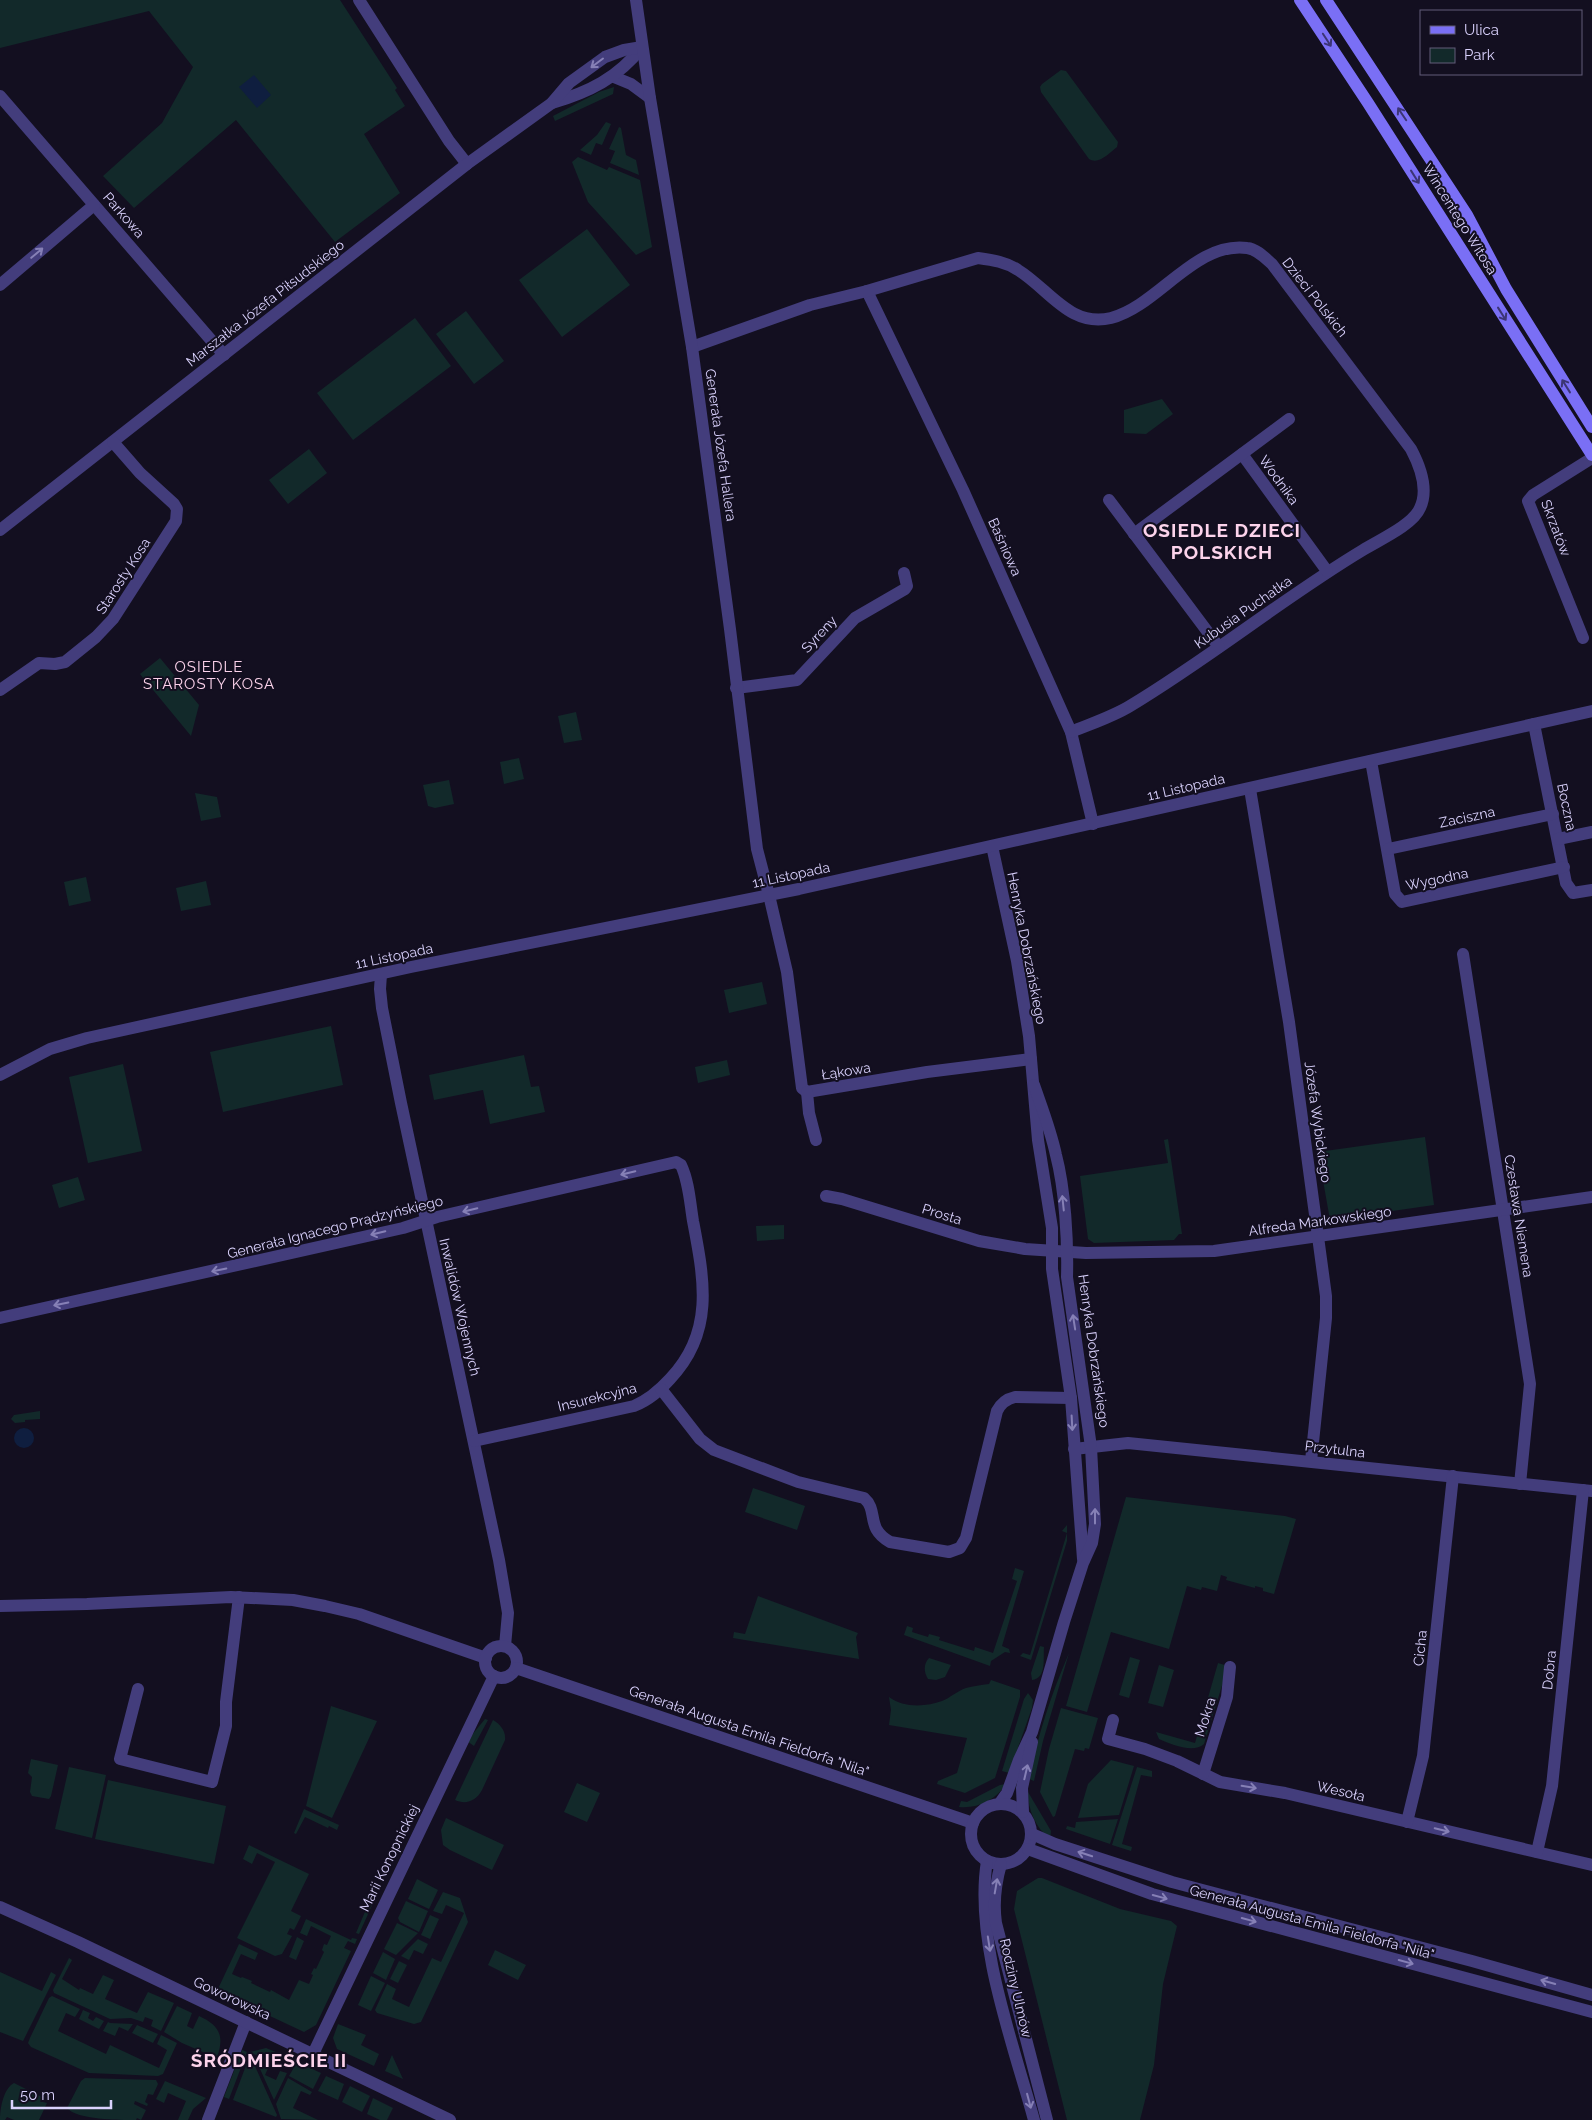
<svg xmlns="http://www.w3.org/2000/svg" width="1592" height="2120" font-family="Raleway,sans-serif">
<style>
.green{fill:#12292a}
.water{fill:#0f1e3f}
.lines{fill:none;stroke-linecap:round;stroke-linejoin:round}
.minor{stroke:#433d7c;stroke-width:12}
.tertiary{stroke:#433d7c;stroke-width:12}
.secondary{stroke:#7a6ff5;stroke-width:12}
.oneway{stroke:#3c3575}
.oneway2{stroke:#8680b6}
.labels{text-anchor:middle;stroke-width:4;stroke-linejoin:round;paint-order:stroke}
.street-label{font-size:14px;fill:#d9d1fc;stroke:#130f20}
.neighbourhood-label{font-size:15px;letter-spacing:1px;fill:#fcd3eb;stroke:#130f20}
.district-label{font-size:19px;font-weight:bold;letter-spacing:1px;fill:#fcd3eb;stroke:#130f20}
</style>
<rect width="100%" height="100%" fill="#130f20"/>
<!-- green -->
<g class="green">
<polygon points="0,0 340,0 397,88 395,90 405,106 364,134 400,193 335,242 236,120 134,208 103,176 162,123 193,67 149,11 0,48"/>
<path d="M 1061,70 L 1066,71 L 1118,142 L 1117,147 C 1109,153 1099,165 1089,159 L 1041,92 L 1040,87 L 1042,84 Z"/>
<polygon points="614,87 613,94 555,121 553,116 599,92"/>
<polygon points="606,122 611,124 602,145 596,143 591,155 580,150 597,135"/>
<polygon points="619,127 621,128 626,155 636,160 639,175 610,163 615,151 609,149"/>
<polygon points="578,157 607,170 609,167 640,180 652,247 636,255 588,202 572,162"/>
<polygon points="587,229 630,285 562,337 519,280"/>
<polygon points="466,311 504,361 474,384 436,334"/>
<polygon points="415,318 451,366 353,440 317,393"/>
<polygon points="1162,399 1173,414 1146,434 1124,433 1124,410"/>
<polygon points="309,449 327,473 288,504 269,480"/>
<polygon points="160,658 199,705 191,736 140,674"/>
<polygon points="576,712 582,740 564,743 558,716"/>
<polygon points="519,758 524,779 504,784 500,762"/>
<polygon points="449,780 454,804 435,808 428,806 423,785"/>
<polygon points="195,793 217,797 221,817 201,821"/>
<polygon points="86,877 91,901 69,906 64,882"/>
<polygon points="206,881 211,905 181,911 176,888"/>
<polygon points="762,982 767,1004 729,1013 724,990"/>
<polygon points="331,1026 343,1085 223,1112 210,1052"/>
<polygon points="524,1055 531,1087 539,1086 545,1112 490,1124 483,1090 434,1100 429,1075"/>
<polygon points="727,1060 730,1075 698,1083 695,1067"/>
<polygon points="123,1064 142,1151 88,1163 69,1077"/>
<polygon points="1425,1137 1434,1205 1330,1220 1318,1152"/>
<polygon points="1168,1139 1182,1234 1179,1234 1174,1240 1094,1243 1088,1239 1080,1176 1168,1163 1164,1140"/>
<polygon points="78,1177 85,1200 59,1208 52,1185"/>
<polygon points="784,1225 784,1239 757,1241 756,1226"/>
<polygon points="40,1411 40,1419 25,1420 25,1422 15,1423 11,1419 14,1415"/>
<polygon points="753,1488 805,1506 797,1530 745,1512"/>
<polygon points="1126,1497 1285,1516 1296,1519 1274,1594 1263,1591 1263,1588 1255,1586 1255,1588 1226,1580 1227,1577 1221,1575 1217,1591 1202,1587 1201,1590 1187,1586 1169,1649 1111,1632 1087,1712 1066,1706"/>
<polygon points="1067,1525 1067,1541 1031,1660 1020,1656 1023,1653 1030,1655 1067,1533 1062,1531"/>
<polygon points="1015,1568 1024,1571 1002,1646 1009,1649 1010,1653 1005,1652 991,1661 990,1666 904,1635 907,1626 913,1628 912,1632 928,1637 929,1634 940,1637 939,1640 974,1651 975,1647 993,1653 1017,1581 1012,1579"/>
<polygon points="758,1596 858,1633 856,1637 859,1659 733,1638 734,1632 745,1634"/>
<path d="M 1040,1646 L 1044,1647 C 1043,1659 1047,1678 1032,1680 L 1031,1673 Z"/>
<path d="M 1069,1653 L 1043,1741 L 1034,1781 L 1029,1779 C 1038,1734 1051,1695 1069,1653 Z"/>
<polygon points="1130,1657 1140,1660 1129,1698 1119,1695"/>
<path d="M 929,1658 L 951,1665 L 945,1677 L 936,1680 L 928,1679 C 924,1673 923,1664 929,1658 Z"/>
<path d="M 1218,1663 L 1228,1666 L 1204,1744 C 1193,1754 1171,1744 1159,1739 L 1156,1732 L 1195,1743 Z"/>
<polygon points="1159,1665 1174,1670 1163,1707 1148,1703"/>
<path d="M 991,1680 L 1020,1690 L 1020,1697 L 995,1778 L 965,1793 L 937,1784 L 938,1781 L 957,1773 L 967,1738 L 889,1725 L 891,1710 L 889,1697 C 903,1708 926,1707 942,1701 C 950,1698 957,1691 966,1688 C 973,1686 981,1685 989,1684 Z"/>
<polygon points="1028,1693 1033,1700 1032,1708 1009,1773 1002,1771 1024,1699"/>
<polygon points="331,1706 377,1721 332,1818 306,1806"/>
<polygon points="1061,1708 1098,1718 1089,1749 1085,1748 1084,1751 1075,1749 1055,1816 1053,1817 1040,1792 1049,1749"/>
<polygon points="485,1719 488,1720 474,1746 467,1741"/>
<path d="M 493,1720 C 500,1724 506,1731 505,1740 L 482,1790 C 476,1801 466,1805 455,1800 Z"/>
<polygon points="31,1759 58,1765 51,1796 49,1799 32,1796 30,1792 32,1777 28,1773"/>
<polygon points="1111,1760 1134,1766 1119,1815 1078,1818 1088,1784"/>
<polygon points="69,1767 106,1775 92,1838 55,1829"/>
<polygon points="1137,1767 1152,1771 1152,1777 1141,1775 1122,1844 1132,1847 1131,1851 1112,1845"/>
<polygon points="108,1780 226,1806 214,1864 95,1839"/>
<polygon points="577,1783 600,1793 587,1822 564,1812"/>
<path d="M 1006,1784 C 996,1800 977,1809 959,1807 L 961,1801 L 967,1802 L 1000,1785 Z"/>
<path d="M 1028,1792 L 1051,1831 L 1050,1839 C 1035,1827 1028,1810 1028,1792 Z"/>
<polygon points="304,1809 339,1825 337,1830 329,1826 328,1828 305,1817 296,1834 294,1833"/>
<polygon points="446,1818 504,1845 492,1870 450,1850 443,1845 441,1830"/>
<polygon points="1118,1819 1110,1844 1066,1829 1067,1826 1075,1828 1076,1822"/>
<polygon points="249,1845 309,1874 291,1911 301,1916 294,1930 290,1928 287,1934 292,1936 282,1954 275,1956 237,1938 275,1862 257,1853 252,1864 243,1859"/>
<polygon points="1038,1878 1042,1878 1120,1909 1171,1921 1177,1926 1163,1984 1154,2065 1140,2120 1067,2120 1014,1909 1017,1891"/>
<polygon points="417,1879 438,1890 429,1909 408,1899"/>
<polygon points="443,1892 460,1898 468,1922 421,2022 414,2024 377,2013 375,2010 387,1984 396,1989 392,1999 409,2007 432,1958 441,1962 464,1913 446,1905 442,1914 433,1911"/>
<polygon points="367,1895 372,1896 374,1901 359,1934 356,1933 370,1900 365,1897"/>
<polygon points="406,1901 428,1911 419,1932 400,1922 398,1918"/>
<polygon points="430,1915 439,1919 430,1939 421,1935"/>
<polygon points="306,1919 351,1940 352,1938 357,1939 355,1944 348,1941 344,1948 351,1951 316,2025 304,2032 217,1991 239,1944 258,1953 255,1960 241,1954 232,1974 241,1978 242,1977 252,1981 251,1983 270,1992 271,1990 289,2000 299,1980 309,1984 313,1975 311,1974 314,1968 316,1969 324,1952 322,1950 324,1944 327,1945 331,1936 311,1926 307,1936 300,1933"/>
<polygon points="397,1923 418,1933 396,1955 384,1949"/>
<polygon points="297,1937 304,1941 296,1960 289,1957"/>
<polygon points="418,1939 428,1944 423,1954 414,1950 409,1960 401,1956"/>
<polygon points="495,1950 526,1965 518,1980 488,1965"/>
<polygon points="383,1952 395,1959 386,1980 373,1973"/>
<polygon points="69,1958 72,1960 62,1979 79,1990 80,1988 93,1994 103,1975 114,1980 105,1999 137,2013 148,1992 174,2003 161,2031 151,2026 153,2020 145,2017 143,2022 131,2018 110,2019 54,1993 53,1990"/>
<polygon points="399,1961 407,1965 398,1983 390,1979"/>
<polygon points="0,1972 42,1991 51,1972 56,1975 23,2041 0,2032"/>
<polygon points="371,1976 385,1983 371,2011 358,2005"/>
<polygon points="52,1996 80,2009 75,2017 66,2013 58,2031 106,2054 110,2045 159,2068 167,2050 157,2044 161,2035 177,2043 163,2074 158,2076 89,2073 31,2047 28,2043 30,2038 49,1998"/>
<path d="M 177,2006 L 192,2013 L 187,2026 L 193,2029 L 199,2016 C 219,2025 225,2036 217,2057 L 205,2053 L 182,2043 L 164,2032 Z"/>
<polygon points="83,2010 90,2013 88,2018 93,2021 96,2017 104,2021 99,2029 79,2019"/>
<polygon points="108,2022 110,2023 133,2024 128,2031 119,2027 115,2036 103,2031"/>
<polygon points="338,2024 366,2035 361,2045 379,2054 374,2066 337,2049 333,2038"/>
<polygon points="137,2025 158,2034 153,2043 132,2033"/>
<polygon points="266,2048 278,2053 273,2064 250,2052"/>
<polygon points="242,2050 247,2052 229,2099 224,2097"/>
<polygon points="250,2055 277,2115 276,2117 233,2100"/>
<polygon points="392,2055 403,2079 385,2071"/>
<polygon points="256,2060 269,2066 265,2075 276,2080 280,2071 287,2073 274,2100"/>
<polygon points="297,2062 321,2073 313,2089 289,2076"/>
<polygon points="326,2076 344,2084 338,2100 318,2091"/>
<path d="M 85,2078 L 156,2080 L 158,2084 L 153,2095 L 148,2094 L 145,2102 L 148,2104 L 147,2106 L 135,2101 L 134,2104 L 146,2110 L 141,2120 L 137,2118 L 136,2120 C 119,2120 77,2120 67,2108 L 81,2081 Z"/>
<polygon points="288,2078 312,2092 310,2095 301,2091 293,2108 318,2120 281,2119 276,2104"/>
<polygon points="165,2081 206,2098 193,2109 188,2120 178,2120 186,2101 168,2093 164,2103 156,2099"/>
<path d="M 14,2083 L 42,2097 L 43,2102 L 47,2103 L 39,2120 L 14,2120 L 7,2117 L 5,2120 L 0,2120 C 0,2109 3,2089 14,2083 Z"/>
<polygon points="350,2086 370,2096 362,2112 342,2102"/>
<polygon points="373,2098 393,2108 387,2120 380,2120 367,2114"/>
</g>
<!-- water -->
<g class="water">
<polygon points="254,75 271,95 257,108 239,87"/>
<circle cx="24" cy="1438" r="10"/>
</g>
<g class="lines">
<!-- minor -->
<g class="minor">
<polyline points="359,0 449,141 467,164"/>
<polyline points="614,77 631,84 650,98"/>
<polyline points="0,96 224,355"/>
<path d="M 552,103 C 589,92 618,78 642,47"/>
<polyline points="0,285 94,205"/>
<polyline points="867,291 963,490 1071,732 1093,824"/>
<path d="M 692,347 L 810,305 L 867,291 L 978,258 C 993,260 1006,262 1018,270 C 1049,289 1070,328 1111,318 C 1158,306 1195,241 1247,248 C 1257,249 1265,258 1272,264 L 1411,449 C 1420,466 1429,489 1420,508 C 1413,525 1379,540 1363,550 C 1283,598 1210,658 1130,706 C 1112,717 1090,724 1071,732"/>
<polyline points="1242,454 1327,571"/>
<polyline points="1109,500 1219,647"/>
<polyline points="0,530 467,164 552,103 569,83 605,57 624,50 642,47"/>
<polyline points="1134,534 1289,419"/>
<polyline points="1583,638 1528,501 1533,495 1592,458"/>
<polyline points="736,688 797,680 855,618 905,589 907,586 904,573"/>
<polyline points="0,690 39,663 55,664 65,662 96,637 113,619 176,521 177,509 174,504 140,473 113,442"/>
<polyline points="1534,724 1566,883 1573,893 1592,890"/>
<polyline points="1371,761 1395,894 1402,902 1564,867"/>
<polyline points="1250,789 1289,1022 1326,1296 1326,1318 1311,1461"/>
<polyline points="1558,839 1592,832"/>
<polyline points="1388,849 1553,814"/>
<polyline points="769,895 787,972 802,1088 807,1092 927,1072 1031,1059"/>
<polyline points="1463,954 1530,1384 1520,1484"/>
<polyline points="381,974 380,989 382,1008 401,1103 499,1560 508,1613 505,1646"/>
<polyline points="807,1092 809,1113 816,1140"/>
<polyline points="826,1196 842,1199 979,1241 1025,1249 1086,1253 1214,1251 1592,1197"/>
<path d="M 0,1318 L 403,1228 L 437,1217 L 676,1162 L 681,1165 C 689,1182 690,1203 693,1221 C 704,1279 715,1332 670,1379 C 659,1391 649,1400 634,1406 L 474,1441"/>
<path d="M 661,1389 L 700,1439 L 714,1450 L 798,1482 L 864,1498 C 879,1511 865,1528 890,1542 L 949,1552 L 960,1548 L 966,1538 L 997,1411 C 1001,1403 1006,1399 1015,1397 L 1071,1398"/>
<polyline points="1074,1449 1128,1443 1592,1491"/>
<polyline points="138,1689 120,1759 212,1782 226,1726 226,1702 239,1597"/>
<polyline points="1113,1720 1108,1739 1145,1749 1177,1761 1220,1782 1285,1793 1592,1865"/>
<polyline points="1203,1774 1227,1697 1230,1667"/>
<polyline points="1407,1822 1423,1756 1453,1476"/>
<polyline points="1537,1852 1552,1786 1583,1490"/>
<polyline points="313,2054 494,1676"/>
<polyline points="208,2120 246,2022"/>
</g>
<!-- tertiary -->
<g class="tertiary">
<polyline points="636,0 650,98 692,347 730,629 757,849 769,895"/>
<polyline points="992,846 1017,961 1029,1036 1038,1140 1052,1228 1052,1269 1071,1398 1083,1559"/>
<polyline points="0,1075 50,1049 87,1038 411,967 799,889 1592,711"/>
<polyline points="0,1606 87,1604 231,1597 293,1600 325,1606 359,1614 486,1658"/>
<circle cx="501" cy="1662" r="16"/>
<polyline points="516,1668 973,1823"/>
<path d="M 1000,1803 L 1007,1793 L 1019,1760 L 1032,1732 L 1064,1622 L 1083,1563 L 1092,1543 L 1095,1524 L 1091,1447 L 1067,1277 C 1068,1241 1065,1189 1056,1155 C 1051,1131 1042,1108 1034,1085"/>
<circle cx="1001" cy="1834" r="30"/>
<polyline points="1023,1812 1022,1788 1032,1742"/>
<polyline points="1032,1834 1055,1844 1172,1882 1472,1961 1592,1995"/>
<polyline points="1028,1849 1152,1894 1592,2012"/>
<path d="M 987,1861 C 974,1940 1013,2043 1034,2120"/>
<path d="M 1001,1864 C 995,1885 993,1902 996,1923 L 1047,2120"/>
<polyline points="0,1907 78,1942 450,2120"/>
</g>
<!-- secondary -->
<g class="secondary">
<polyline points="1300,0 1368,103 1592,455"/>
<polyline points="1326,0 1467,215 1506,289 1592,427"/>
</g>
</g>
<!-- one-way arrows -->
<defs><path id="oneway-shaft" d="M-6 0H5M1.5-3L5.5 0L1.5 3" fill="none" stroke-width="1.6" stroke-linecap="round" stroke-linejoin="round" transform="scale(1.25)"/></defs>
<g class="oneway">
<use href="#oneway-shaft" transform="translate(1327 40) rotate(57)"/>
<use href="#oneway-shaft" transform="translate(1402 114) rotate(-124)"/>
<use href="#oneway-shaft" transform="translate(1415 177) rotate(58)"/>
<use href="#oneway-shaft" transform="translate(1502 314) rotate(58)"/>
<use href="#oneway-shaft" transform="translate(1566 386) rotate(-122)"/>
</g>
<g class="oneway2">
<use href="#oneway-shaft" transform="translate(597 63) rotate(143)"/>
<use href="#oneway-shaft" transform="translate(37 253) rotate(-40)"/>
<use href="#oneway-shaft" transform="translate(628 1173) rotate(167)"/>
<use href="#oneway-shaft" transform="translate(1063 1203) rotate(-96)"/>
<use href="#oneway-shaft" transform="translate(470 1210) rotate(167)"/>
<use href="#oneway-shaft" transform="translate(378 1233) rotate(167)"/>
<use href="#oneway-shaft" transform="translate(219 1270) rotate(168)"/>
<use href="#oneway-shaft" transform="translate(61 1304) rotate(168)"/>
<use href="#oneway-shaft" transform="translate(1074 1322) rotate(-99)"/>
<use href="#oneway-shaft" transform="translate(1072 1423) rotate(87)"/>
<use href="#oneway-shaft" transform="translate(1095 1516) rotate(-90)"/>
<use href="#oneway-shaft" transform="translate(1026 1772) rotate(-77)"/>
<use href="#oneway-shaft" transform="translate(1249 1787) rotate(9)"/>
<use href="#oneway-shaft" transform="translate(1442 1830) rotate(13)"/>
<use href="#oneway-shaft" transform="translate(1085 1854) rotate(-162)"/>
<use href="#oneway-shaft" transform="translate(996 1886) rotate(-80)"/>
<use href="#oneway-shaft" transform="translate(1160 1897) rotate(15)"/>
<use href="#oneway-shaft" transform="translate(1249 1920) rotate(15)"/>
<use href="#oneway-shaft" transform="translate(989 1944) rotate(81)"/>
<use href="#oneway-shaft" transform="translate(1406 1962) rotate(15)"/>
<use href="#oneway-shaft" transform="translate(1548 1982) rotate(-164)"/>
<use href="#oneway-shaft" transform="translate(1029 2101) rotate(75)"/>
</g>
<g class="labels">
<!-- street labels -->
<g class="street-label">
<text transform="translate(124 215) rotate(49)" y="5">Parkowa</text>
<text transform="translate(1460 219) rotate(58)" y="5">Wincentego Witosa</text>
<text transform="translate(1315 297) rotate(52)" y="5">Dzieci Polskich</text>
<text transform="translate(265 303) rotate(-38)" y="5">Marszałka Józefa Piłsudskiego</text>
<text transform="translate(721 445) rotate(82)" y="5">Generała Józefa Hallera</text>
<text transform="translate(1279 480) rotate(54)" y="5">Wodnika</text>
<text transform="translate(1556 528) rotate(69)" y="5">Skrzatów</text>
<text transform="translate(1005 547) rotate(66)" y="5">Baśniowa</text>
<text transform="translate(123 576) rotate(-57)" y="5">Starosty Kosa</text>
<text transform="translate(1243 612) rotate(-35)" y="5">Kubusia Puchatka</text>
<text transform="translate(819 634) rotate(-47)" y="5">Syreny</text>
<text transform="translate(1186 787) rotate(-13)" y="5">11 Listopada</text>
<text transform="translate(1567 807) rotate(78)" y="5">Boczna</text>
<text transform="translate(1467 817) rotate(-12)" y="5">Zaciszna</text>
<text transform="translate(791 875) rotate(-12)" y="5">11 Listopada</text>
<text transform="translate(1437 879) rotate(-12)" y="5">Wygodna</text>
<text transform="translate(1027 948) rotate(79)" y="5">Henryka Dobrzańskiego</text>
<text transform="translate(394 956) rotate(-12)" y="5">11 Listopada</text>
<text transform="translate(846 1071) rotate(-9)" y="5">Łąkowa</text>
<text transform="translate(1318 1122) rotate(82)" y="5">Józefa Wybickiego</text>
<text transform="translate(942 1214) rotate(17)" y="5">Prosta</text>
<text transform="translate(1519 1216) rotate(81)" y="5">Czesława Niemena</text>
<text transform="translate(1320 1221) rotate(-8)" y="5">Alfreda Markowskiego</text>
<text transform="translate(335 1227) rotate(-14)" y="5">Generała Ignacego Prądzyńskiego</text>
<text transform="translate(460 1307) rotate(77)" y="5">Inwalidów Wojennych</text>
<text transform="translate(1094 1351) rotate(82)" y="5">Henryka Dobrzańskiego</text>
<text transform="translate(597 1397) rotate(-14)" y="5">Insurekcyjna</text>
<text transform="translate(1335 1449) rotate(7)" y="5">Przytulna</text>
<text transform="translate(1420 1648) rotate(-84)" y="5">Cicha</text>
<text transform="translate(1549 1670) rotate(-84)" y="5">Dobra</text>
<text transform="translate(1205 1717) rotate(-73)" y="5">Mokra</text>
<text transform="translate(749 1731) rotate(19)" y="5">Generała Augusta Emila Fieldorfa "Nila"</text>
<text transform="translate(1341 1791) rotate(13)" y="5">Wesoła</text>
<text transform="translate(389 1858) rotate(-64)" y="5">Marii Konopnickiej</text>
<text transform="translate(1312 1922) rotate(15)" y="5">Generała Augusta Emila Fieldorfa "Nila"</text>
<text transform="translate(1016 1988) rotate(77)" y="5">Rodziny Ulmów</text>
<text transform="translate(232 1998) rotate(25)" y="5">Goworowska</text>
</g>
<!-- neighbourhood labels -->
<g class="neighbourhood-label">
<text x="209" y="672">OSIEDLE<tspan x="209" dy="17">STAROSTY KOSA</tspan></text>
</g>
<!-- district labels -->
<g class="district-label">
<text x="1222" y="537">OSIEDLE DZIECI<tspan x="1222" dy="22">POLSKICH</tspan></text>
<text x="269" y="2067">ŚRÓDMIEŚCIE II</text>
</g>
</g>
<!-- legend -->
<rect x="1420" y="10" width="162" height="65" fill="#130f20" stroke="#625d78"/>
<rect x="1430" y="26" width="25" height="8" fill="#7a6ff5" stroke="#625d78"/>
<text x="1464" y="35" font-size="15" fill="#d9d1fc">Ulica</text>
<rect x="1430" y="48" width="25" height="15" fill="#12292a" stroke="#625d78"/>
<text x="1464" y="60" font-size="15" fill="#d9d1fc">Park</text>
<!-- scale -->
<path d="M12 2100v8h99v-8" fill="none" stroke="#d9d1fc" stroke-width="2.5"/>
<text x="20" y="2100" font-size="15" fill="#d9d1fc" stroke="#130f20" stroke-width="4" paint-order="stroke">50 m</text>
</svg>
